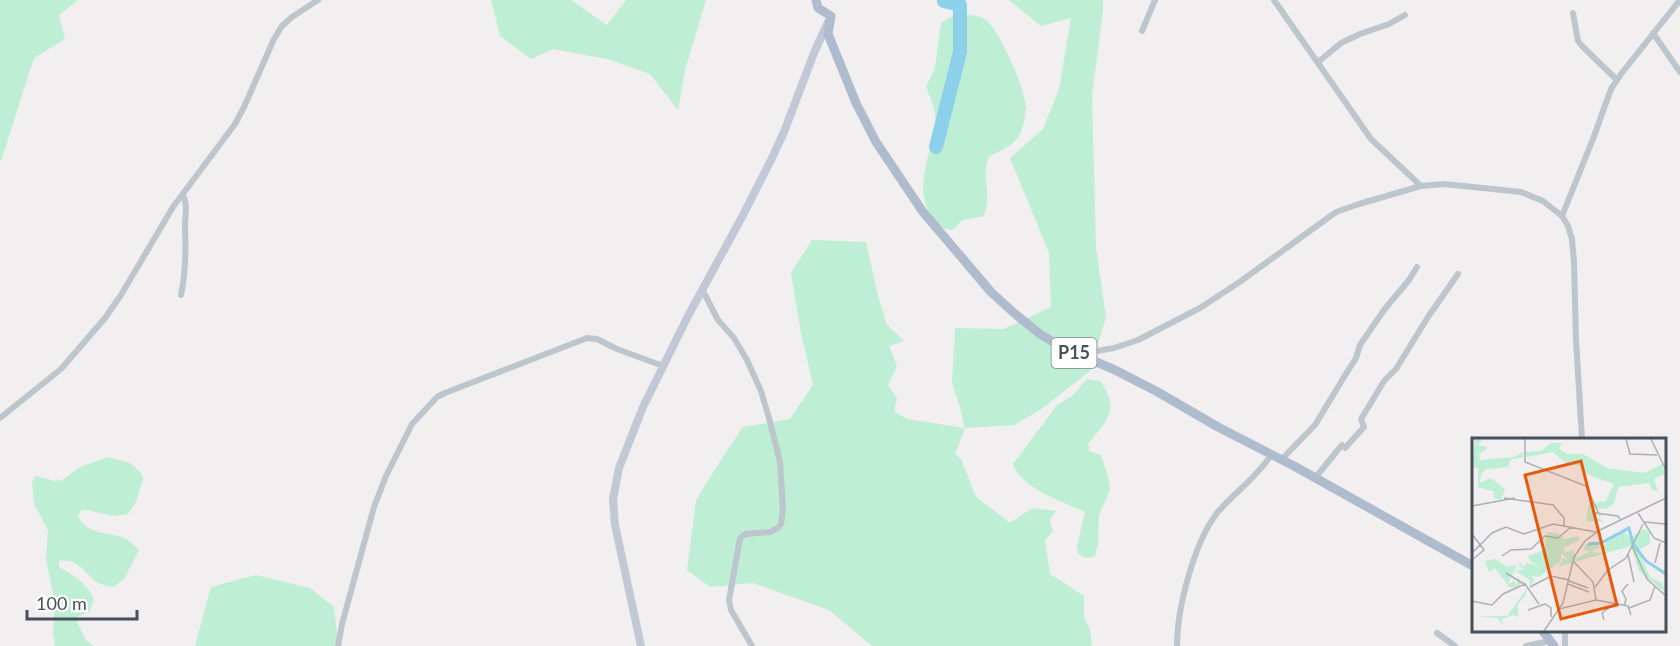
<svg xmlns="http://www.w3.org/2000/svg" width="1680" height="646" font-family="Lato,sans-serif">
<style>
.green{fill:#beeed4}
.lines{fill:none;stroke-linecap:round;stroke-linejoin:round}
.river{stroke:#8cd0ea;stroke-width:14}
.street{stroke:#bdc5cd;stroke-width:6}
.secondary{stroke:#c0c9d5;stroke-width:8}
.primary{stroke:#afbccd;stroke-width:9}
.labels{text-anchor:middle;stroke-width:4.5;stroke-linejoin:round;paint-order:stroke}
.shield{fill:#fff;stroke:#7e858d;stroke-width:1.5}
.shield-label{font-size:18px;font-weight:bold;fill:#47515c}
.inset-river{fill:none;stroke:#8cd0ea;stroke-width:3}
.inset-road{fill:none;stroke:#adb0b4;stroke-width:1.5}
.view{fill:#e8590c;fill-opacity:0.15;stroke:#e8590c;stroke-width:3}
.inset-edge{fill:none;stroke:#47515c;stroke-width:3}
</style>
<rect width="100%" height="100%" fill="#f1efef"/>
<!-- green -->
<g class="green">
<polygon points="0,0 78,0 59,15 65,39 34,58 1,161 0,160"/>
<polygon points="491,0 571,0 607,25 626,0 706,0 685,70 678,110 650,74 607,59 553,49 531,59 500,36"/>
<polygon points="1009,0 1103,0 1103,11 1092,95 1096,247 1106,317 1090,371 1040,410 1014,425 965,428 955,454 961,459 976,497 1010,523 1032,508 1056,511 1050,520 1053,531 1045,540 1050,574 1084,596 1084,617 1090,629 1092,646 872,646 829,610 753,583 710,587 687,570 696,500 724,455 743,427 790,419 813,385 801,333 791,273 812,240 866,242 878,296 887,325 904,341 889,346 897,366 888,385 897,398 894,411 907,419 965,428 959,404 952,383 955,328 1004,329 1051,307 1049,253 1010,158 1043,129 1059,89 1071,18 1041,26"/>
<path d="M 954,15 C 964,15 978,14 986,20 C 1000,31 1026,91 1026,108 C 1025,115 1024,125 1021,131 C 1013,152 992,150 988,160 C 982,174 989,188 987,202 C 987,206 985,211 984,216 L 963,220 L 952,230 C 943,229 939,227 933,219 C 916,195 925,167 932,142 C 933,136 936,130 936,124 C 936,111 931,99 926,87 L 935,68 L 941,23 Z"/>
<path d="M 1087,379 L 1100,381 C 1121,409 1106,422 1088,444 L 1089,451 L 1101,455 L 1108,477 L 1110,490 L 1099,515 L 1098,543 L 1095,556 C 1088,559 1084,559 1078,553 L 1077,546 L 1085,512 C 1062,501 1022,489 1013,464 L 1057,405 L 1072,396 Z"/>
<path d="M 108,457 L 130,463 L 141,473 L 143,479 L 136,502 L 128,514 L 114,516 L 87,510 L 81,510 L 78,516 C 87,537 113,531 128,540 C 132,543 135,547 139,550 L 124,579 L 113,587 C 108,586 102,585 98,583 C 83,573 80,558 59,561 L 59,567 C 73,575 87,583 94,599 L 90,611 L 79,616 L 77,622 L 86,640 L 94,646 L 55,646 L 53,633 L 55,603 L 46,559 L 48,530 L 34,504 L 32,482 L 35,476 L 55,481 L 62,480 L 80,467 Z"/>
<polygon points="256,575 310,588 334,607 338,643 335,646 195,646 211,587"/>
</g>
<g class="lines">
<!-- river -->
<polyline class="river" points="936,147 960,52 960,5 944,1 944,0"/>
<!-- street -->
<g class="street">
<polyline points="1274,0 1371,139 1421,186"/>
<polyline points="1573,13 1578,41 1582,46 1616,79"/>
<polyline points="1142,31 1155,0"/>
<polyline points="1653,33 1680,72"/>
<polyline points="1318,62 1341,43 1360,34 1389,24 1405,15"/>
<polyline points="1562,216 1593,139 1611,89 1621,74 1680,0"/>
<polyline points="702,289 718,320 734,338 747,360 761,391 769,418 780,462 783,510 781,524 778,528 770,532 745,534 740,538 729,600 731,610 752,646"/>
<path d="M 181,295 C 186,272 186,250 185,227 C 185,213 188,207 183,194"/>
<polyline points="1080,354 1114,348 1138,340 1200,308 1241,281 1336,212 1359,204 1421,186 1444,184 1521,192 1543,201 1562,216 1568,226 1572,239 1574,262 1576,340 1582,439"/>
<polyline points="0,418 61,369 105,318 121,295 173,207 235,124 244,107 274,39 282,26 292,17 318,0"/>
<polyline points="1281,460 1315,425 1344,377 1356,358 1360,345 1384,310 1409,280 1417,267"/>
<polyline points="1315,478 1342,445 1345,448 1364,427 1361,419 1384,381 1396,369 1428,317 1458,274"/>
<polyline points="1565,630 1565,646"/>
<polyline points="1437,633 1455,646"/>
<polyline points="338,646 342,624 374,507 386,476 412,424 437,397 445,393 587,338 597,339 617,349 663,366"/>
<path d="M 1177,646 C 1177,608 1194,543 1217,513 C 1234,493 1257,477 1271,455"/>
<polyline points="1526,646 1550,641"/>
</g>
<!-- secondary -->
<polyline class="secondary" points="641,646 615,525 613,499 619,468 643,407 688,316 742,217 771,160 784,132 814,53 828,22"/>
<!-- primary -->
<g class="primary">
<polyline points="816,0 818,8 831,16 828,34 856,103 876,142 923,212 991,292 1014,313 1040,334 1063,348 1113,369 1156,391 1218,427 1294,466 1473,566"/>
<polyline points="1542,630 1554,646"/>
</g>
</g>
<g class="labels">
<!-- shield labels -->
<rect class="shield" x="1051.5" y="338" width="45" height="30" rx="4.5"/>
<g class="shield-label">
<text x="1074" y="359">P15</text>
</g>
</g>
<!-- overview -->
<g transform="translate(1472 438)">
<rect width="194" height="194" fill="#f1efef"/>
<path d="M 3,2 L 10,2 L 6,7 L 16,10 L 7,16 L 8,22 L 42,19 L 51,14 L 51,19 L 38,22 L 36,29 L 14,31 L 9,36 L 8,45 L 19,40 L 33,51 L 29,62 L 22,60 L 21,53 L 6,49 L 6,31 L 0,28 ZM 79,5 L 90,5 L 87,11 L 95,16 L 111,16 L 135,30 L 173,35 L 190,26 L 193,36 L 182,41 L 186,53 L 180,52 L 177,45 L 146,49 L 142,66 L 134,71 L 122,70 L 120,75 L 132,84 L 114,83 L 117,66 L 134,63 L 142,46 L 116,37 L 109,28 L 95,26 L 81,14 L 55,19 L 52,14 L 69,13 ZM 172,91 L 178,95 L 178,106 L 168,111 L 170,122 L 178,139 L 190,145 L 193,154 L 167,133 L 159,108 L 85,129 L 88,127 L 91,120 L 96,122 L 90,115 L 88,124 L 67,139 L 60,138 L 62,143 L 58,148 L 58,142 L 43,133 L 54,131 L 47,129 L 48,124 L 51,129 L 55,125 L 68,129 L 59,124 L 56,118 L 72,112 L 75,94 L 85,95 L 93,101 L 106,98 L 107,102 L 92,110 L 93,115 L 101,112 L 105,120 L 118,113 L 111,112 L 114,106 L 127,104 L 127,110 L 118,114 L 130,115 L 135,100 L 152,94 L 158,100 ZM 23,121 L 35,129 L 45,127 L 36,146 L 42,143 L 45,148 L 45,138 L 49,144 L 53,142 L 44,150 L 37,149 L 23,130 L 17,134 L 13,123 ZM 56,149 L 53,158 L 46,166 L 46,179 L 41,177 L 30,181 L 31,187 L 25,180 L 7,178 L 35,178 Z" fill="#beeed4"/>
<path class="inset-river" d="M 116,106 L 129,105 L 157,90 L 161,106 L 174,123 L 194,136"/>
<path class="inset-road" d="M 53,1 L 53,24 L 114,48 L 128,78M 154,1 L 158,16 L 185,17M 179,1 L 194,32M 32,60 L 81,67 L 92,80 L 92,88M 0,68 L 43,60M 123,75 L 146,78 L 148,81M 166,75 L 182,100 L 194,105M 172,84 L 194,86M 0,96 L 12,112 L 0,122M 160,108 L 175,141 L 194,158M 0,115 L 20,95 L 34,89 L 52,96 L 81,86 L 124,94M 156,116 L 162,144M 30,118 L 39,112 L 59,111 L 73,98 L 86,100 L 99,89M 102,124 L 121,144 L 124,162M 183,125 L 188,105M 34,135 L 52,146M 97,143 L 116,150M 96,146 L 117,154M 58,149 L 79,138 L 97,142M 123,149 L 136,132 L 154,120 L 171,86M 0,163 L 20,167 L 31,156 L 53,146 L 67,166M 152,168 L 154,161 L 150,153 L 156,146M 157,170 L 178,162 L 183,148M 87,171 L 124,162 L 156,168 L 159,177M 56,172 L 73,166 L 79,170 L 79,179M 132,182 L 130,175 L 142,166M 72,193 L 91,165 L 102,119 L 113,103 L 128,92 L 194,60"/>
<path class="view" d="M 109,23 L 145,167 L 89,181 L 53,37 Z"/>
<rect width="194" height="194" class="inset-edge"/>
</g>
<!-- scale -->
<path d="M27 610v9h110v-9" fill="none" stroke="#47515c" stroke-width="3"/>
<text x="36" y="610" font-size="18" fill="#47515c" stroke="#ffffff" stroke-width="4.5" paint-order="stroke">100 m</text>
</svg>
